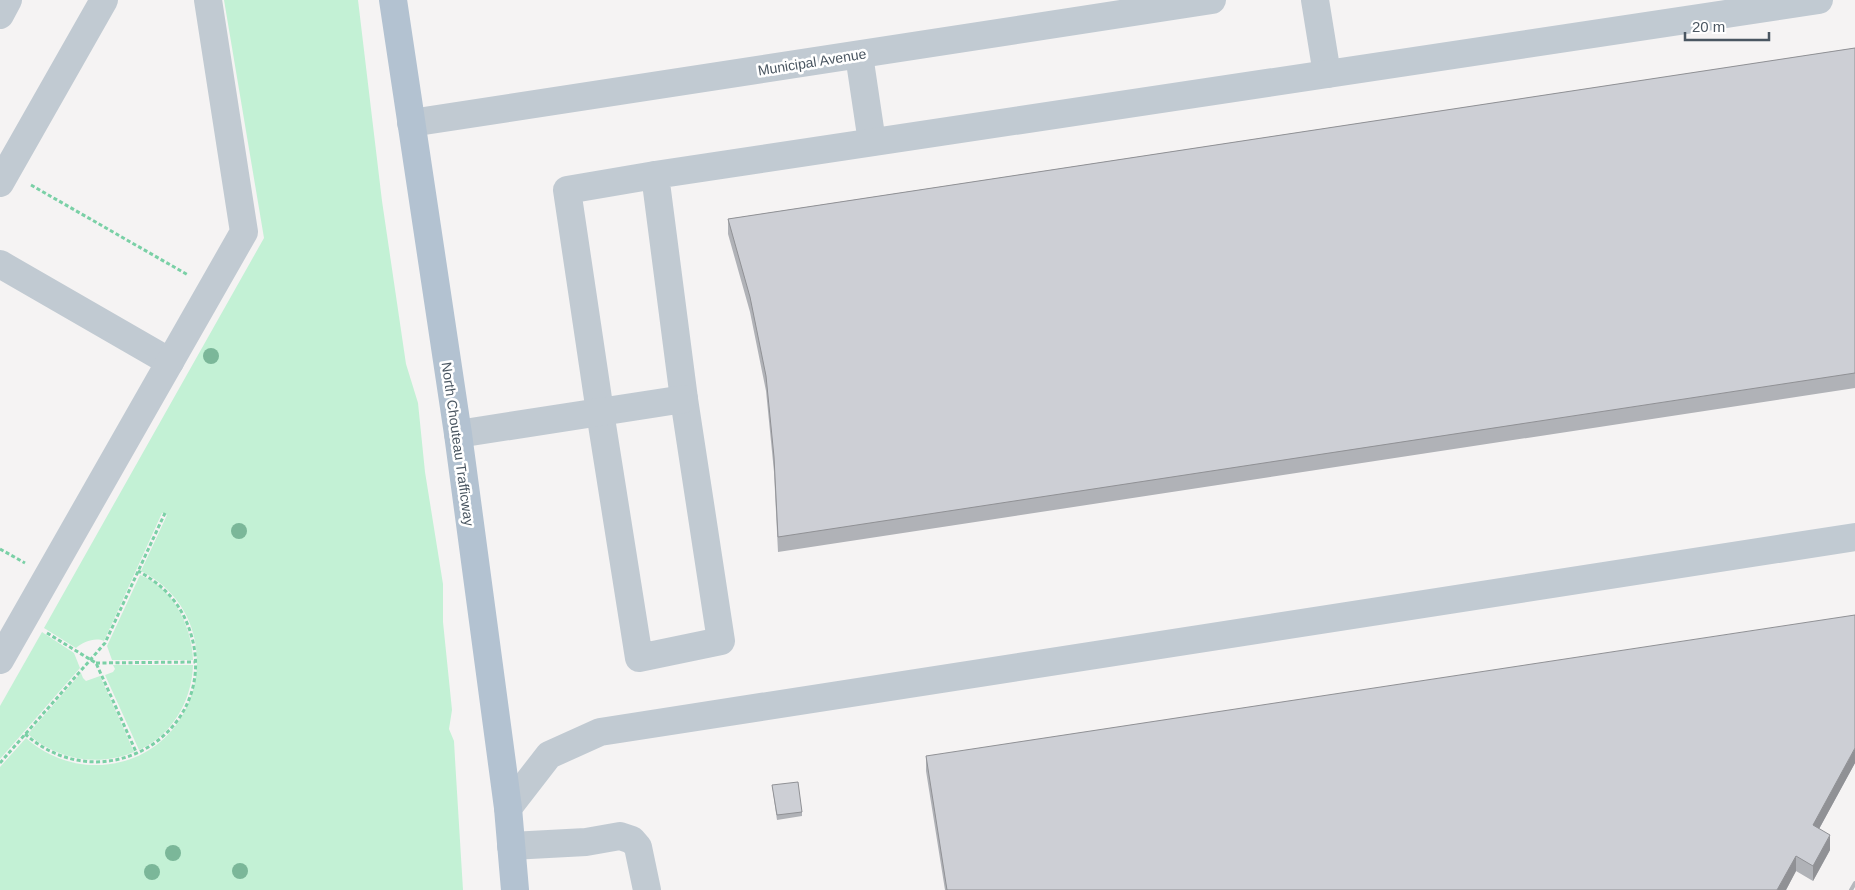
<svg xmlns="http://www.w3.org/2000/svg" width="1855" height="890" font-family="Arial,sans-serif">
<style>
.green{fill:#c3f1d5}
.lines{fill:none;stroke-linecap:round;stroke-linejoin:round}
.path{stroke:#7ad0a6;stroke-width:3;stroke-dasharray:4 2.5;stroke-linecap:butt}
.minor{stroke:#c1cad2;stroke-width:28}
.major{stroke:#b3c2d1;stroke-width:28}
.rail{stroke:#b5b8bd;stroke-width:4}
.tree{fill:#7bb799}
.wall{fill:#b0b2b7}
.shaded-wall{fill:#909195}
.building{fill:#cdcfd5;stroke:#909195}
.labels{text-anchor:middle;stroke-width:5;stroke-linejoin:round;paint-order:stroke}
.street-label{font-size:14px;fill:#4a5661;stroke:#fff}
</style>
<rect width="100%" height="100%" fill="#f5f3f3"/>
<!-- green -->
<g class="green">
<path d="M 224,0 L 358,0 L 382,201 L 406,364 L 418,403 L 425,472 L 443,584 L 443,622 L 452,710 L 449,729 L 454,741 L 455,759 L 463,890 L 0,890 L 0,767 L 26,738 C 44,754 67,764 91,765 C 201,769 238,620 141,571 L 167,515 L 162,513 L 104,641 C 95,637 83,642 76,648 L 44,628 L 264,238 Z"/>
<path d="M 140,575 C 172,587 192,626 193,660 L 112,660 L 107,646 Z"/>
<polygon points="42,632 74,653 80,668 0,759 0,706"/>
<path d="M 113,665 L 193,665 C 192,701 172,735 139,750 L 105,675 L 113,672 L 115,669 Z"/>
<path d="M 81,673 L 83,678 L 86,681 L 100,676 L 134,752 C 99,767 57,760 28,734 Z"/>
</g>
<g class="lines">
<!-- path -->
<g class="path">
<polyline points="31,185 188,275"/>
<polyline points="0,549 25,563"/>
<polyline points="47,633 96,663 137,754"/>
<polyline points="96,663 195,662"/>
<path d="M 25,734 C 108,807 229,725 187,623 C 177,599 160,583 138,571"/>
<polyline points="0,763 105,643 165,513"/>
</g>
<!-- minor -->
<g class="minor">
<polyline points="1315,0 1327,74"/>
<polyline points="0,15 8,0"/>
<polyline points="859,55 872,142"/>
<polyline points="411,123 1212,0"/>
<polyline points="655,175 684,399 721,641 639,658 600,412 567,190 655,175 1819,0"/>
<polyline points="0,183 104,0"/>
<polyline points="0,264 170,362"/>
<polyline points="458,434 684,399"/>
<polyline points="0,660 244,232 208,0"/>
<polyline points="508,808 549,755 600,732 1855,537"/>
<polyline points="511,846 586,842 620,836 632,840 638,847 647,890"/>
</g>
<!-- major -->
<polyline class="major" points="393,0 458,434 508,808 515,890"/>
<!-- rail -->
<polyline class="rail" points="1851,890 1855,883"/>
</g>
<!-- trees -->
<g class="tree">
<circle cx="211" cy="356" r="8"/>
<circle cx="239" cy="531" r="8"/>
<circle cx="173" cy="853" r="8"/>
<circle cx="240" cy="871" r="8"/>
<circle cx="152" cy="872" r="8"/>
</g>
<!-- wall -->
<g class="wall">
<polygon points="1855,48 1855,388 778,552 774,472 766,391 750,312 728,234 728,219"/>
<polygon points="926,756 1855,763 1819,829 1830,850 1813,881 1796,871 1786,890 945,890 926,771"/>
<polygon points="772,785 802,812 802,816 777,820"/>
</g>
<!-- shaded-wall -->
<g class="shaded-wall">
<polygon points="1855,748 1855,763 1813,840 1813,825"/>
<polygon points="1830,835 1830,850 1813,881 1813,866"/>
<polygon points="1796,856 1796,871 1786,890 1777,890"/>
</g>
<!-- building -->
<g class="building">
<polygon points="1855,48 1855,373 778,537 774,457 766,376 750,297 728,219"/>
<polygon points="1855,615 1855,748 1813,825 1830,835 1813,866 1796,856 1777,890 947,890 926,756"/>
<polygon points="798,782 802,812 777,815 772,785"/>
</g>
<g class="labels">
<!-- street labels -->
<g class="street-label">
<text transform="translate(812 62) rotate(-9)" y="5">Municipal Avenue</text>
<text transform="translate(458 444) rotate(82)" y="5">North Chouteau Trafficway</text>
</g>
</g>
<!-- scale -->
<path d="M1685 32v8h84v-8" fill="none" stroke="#4a5661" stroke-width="2.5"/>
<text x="1692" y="32" font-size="15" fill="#4a5661" stroke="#ffffff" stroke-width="4" paint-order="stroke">20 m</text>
</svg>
